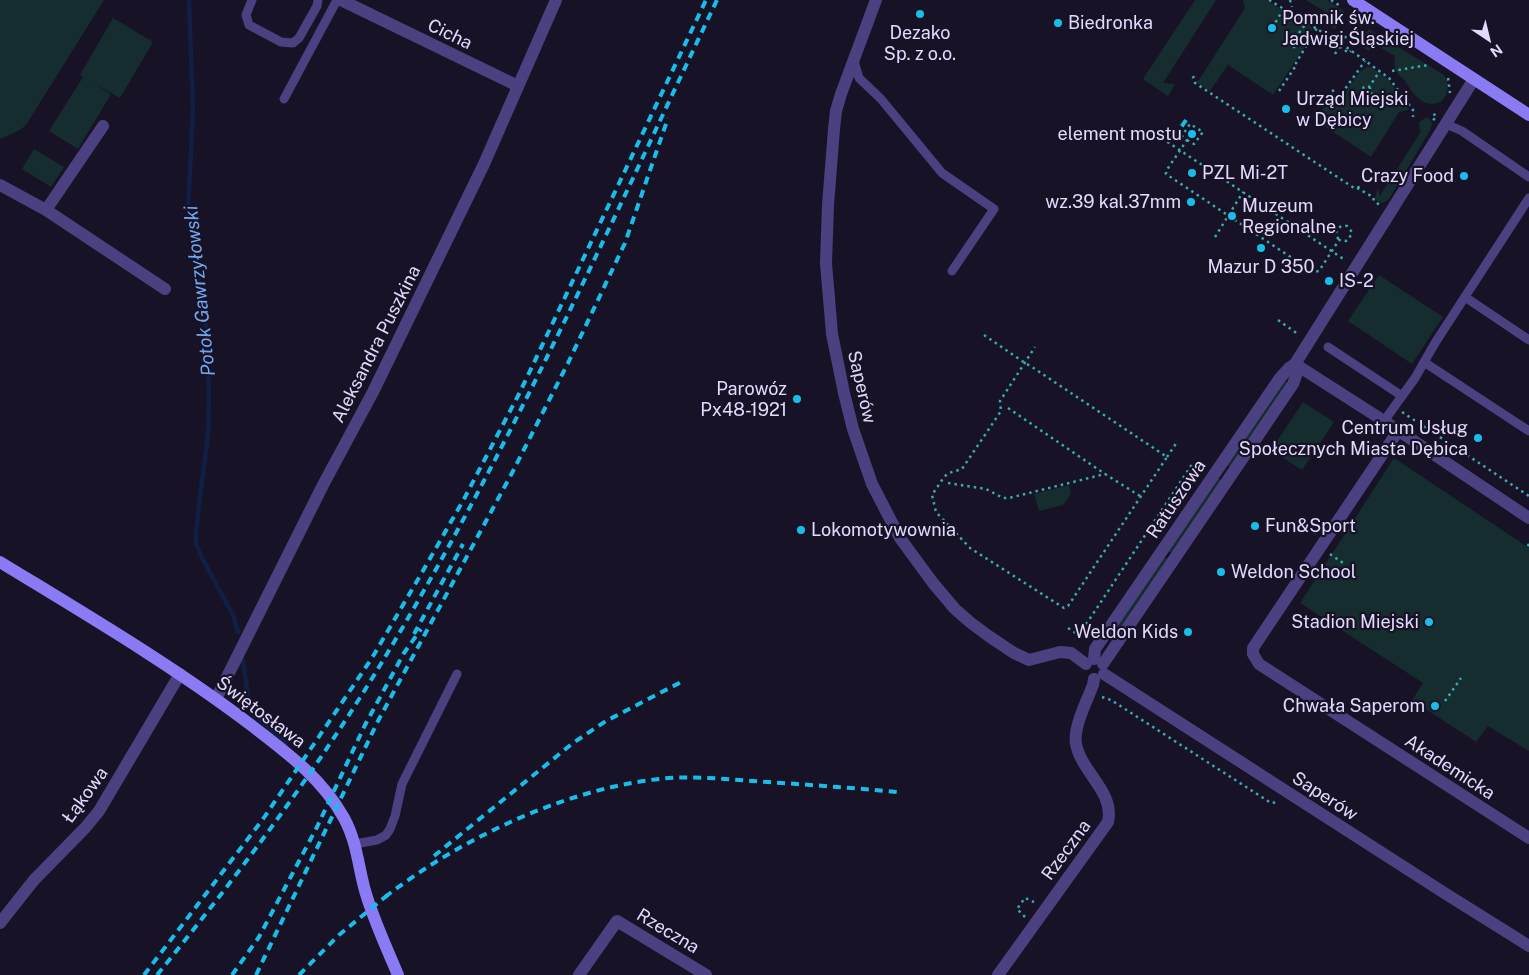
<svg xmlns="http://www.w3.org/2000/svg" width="1529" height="975" font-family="'Public Sans',sans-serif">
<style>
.green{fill:#152d2f}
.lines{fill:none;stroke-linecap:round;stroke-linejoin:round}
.stream{stroke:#111f45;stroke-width:4.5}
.path{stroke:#3ba9af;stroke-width:2.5;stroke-dasharray:2.5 4;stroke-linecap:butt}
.lane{stroke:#4b4181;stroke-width:9}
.street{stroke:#4b4181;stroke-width:12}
.secondary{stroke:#8a7af3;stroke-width:12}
.rail{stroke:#18beea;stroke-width:4;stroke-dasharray:8 6;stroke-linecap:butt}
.poi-dot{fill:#18beea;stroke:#171226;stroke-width:2}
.labels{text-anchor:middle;stroke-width:4.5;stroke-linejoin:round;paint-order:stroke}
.poi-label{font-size:18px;fill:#e2dafc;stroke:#171226;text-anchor:start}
.street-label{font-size:18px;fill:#e2dafc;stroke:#171226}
.water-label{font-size:19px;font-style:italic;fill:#71a8f2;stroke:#171226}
</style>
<rect width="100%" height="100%" fill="#171226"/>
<!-- green -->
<g class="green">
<polygon points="0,0 104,0 26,125 20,130 0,139"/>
<polygon points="1195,0 1216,0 1163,83 1175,84 1168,96 1143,79"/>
<polygon points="1243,0 1266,0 1311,27 1312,30 1309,34 1310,39 1273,95 1228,65 1210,91 1195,82 1199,80 1245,8"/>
<polygon points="1306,0 1327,0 1344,11 1345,15 1335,29 1327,23 1327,20 1330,15"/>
<polygon points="113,18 153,42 120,98 90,81 111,94 78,149 49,131 83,77 80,75"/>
<path d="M 1369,29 L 1444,75 C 1450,83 1448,93 1443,100 C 1426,112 1413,94 1405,81 C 1402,77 1396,73 1395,68 C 1394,65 1395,59 1395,56 L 1374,44 L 1369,51 L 1358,44 Z"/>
<polygon points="1369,66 1388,79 1409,110 1399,112 1371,157 1315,120 1332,95 1340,100 1360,71"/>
<polygon points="1425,118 1428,118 1432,122 1431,129 1389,199 1383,203 1378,202 1375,198 1378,188 1380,196 1420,133 1419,122"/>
<polygon points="34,149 64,167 51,187 22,169"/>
<polygon points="1379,275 1443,317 1412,364 1348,321"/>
<polygon points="1285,380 1288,383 1231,467 1226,465"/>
<polygon points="1303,402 1334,422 1302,470 1271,450"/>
<polygon points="1394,458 1529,548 1529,751 1488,726 1476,742 1412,700 1423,683 1300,603"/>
<polygon points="1217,477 1223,482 1173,554 1167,550"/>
<polygon points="1069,485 1071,494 1063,505 1039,511 1034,494"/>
<polygon points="1163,556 1169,560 1122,627 1118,625"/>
</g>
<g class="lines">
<!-- stream -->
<g class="stream">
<polyline points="189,0 193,109 188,212 206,326 209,391 208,436 200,496 196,533 196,544 201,556 233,615 238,632"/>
<polyline points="243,661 249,702 254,715 286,743"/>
</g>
<!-- path -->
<g class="path">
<polyline points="1269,0 1342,44 1389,78 1413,110 1413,117"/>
<polyline points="1290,0 1292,7"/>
<polyline points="1331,0 1342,7"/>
<polyline points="1274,25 1276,31 1270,32 1269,27 1274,25 1284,8"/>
<polyline points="1296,37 1299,42 1297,47 1291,47 1288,43 1291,37 1296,37 1307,22"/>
<polyline points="1333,39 1331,41 1349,53 1351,51"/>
<polyline points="1342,44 1346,36"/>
<polyline points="1335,54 1339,47"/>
<polyline points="1392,71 1428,65"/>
<polyline points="1194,76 1193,78 1195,83 1354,188 1360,187 1362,184"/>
<polyline points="1448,78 1450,93"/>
<polyline points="1369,87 1372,91 1372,94 1367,97 1364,97 1361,92 1364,87 1369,87 1380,71"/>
<polyline points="1332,90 1340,96 1365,61"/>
<polyline points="1279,91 1297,64 1296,63 1317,28"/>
<polyline points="1435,120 1432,118 1437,111"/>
<polyline points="1151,131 1345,260"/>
<path d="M 1187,140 L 1194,144 L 1203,132 L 1190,124 L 1182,136 L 1187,140 L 1166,171 L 1166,174 L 1313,272 L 1319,271 L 1339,240 L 1346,241 L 1349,239 L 1352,232 L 1347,226 C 1340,225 1336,229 1336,235 L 1339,240"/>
<polyline points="1357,188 1373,197 1374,201 1381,206"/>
<polyline points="1215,237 1243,192"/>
<polyline points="1278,320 1298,334"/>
<polyline points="984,335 1025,363 1032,367 1167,457 1068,606 1064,608 970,548 936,512 932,495 944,477 949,473 962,469 1001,411 1000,401 1035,347"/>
<polyline points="1008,408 1105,474"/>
<polyline points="1402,412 1529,496"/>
<polyline points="1167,457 1177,442"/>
<polyline points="948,483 986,489 1003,498 1009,498 1105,474 1140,496"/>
<polyline points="1529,544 1527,547 1529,549"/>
<polyline points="1330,554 1343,563"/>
<polyline points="1068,628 1079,635 1193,463 1202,469"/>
<polyline points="1102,697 1111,700 1271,803 1278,802"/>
<polyline points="1445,701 1461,678"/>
<polyline points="1025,917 1017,909 1025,898 1034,902"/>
</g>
<!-- lane -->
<g class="lane">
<polyline points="252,0 246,15 249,25 281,42 293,43 299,38 317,6 318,0"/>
<polyline points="854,61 859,78 881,99 942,173 994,209 952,271"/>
<polyline points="284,99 337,0"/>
<polyline points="1446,124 1462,131 1529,177"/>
<polyline points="1465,297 1529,340"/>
<polyline points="1328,347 1402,396"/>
<polyline points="1424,362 1529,431"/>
<polyline points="1384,421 1415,378 1435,343 1529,198"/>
<polyline points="355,844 377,840 386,835 390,829 395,816 402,784 457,674"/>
</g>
<!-- street -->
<g class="street">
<polyline points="341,0 518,86"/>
<polyline points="876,0 841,94 836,111 834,129 828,205 826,263 832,334 844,393 853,429 872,484 900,538 933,583 955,609 971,623 990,637 1014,653 1029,660 1060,652 1071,653 1086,664"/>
<polyline points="0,185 46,210 103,126"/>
<polyline points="46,210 165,289"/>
<polyline points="1295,364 1384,421 1529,518"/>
<polyline points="1398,431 1253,648 1253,654 1259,664 1529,838"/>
<polyline points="1094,659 1095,649 1280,378 1289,368 1295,364 1474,79"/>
<polyline points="1103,664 1293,384 1297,373 1295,364"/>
<polyline points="1104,674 1446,894 1529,946"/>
<polyline points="216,699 323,485 373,392 484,164 556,0"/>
<polyline points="0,923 34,880 85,828 99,811 180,674"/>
<polyline points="579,975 617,921 706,975"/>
<path d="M 998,975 L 1108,822 C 1115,792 1081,772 1076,744 C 1073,727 1087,701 1093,685 L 1094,679"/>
</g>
<!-- secondary -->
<g class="secondary">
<polyline points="1353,0 1529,115"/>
<path d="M 0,562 C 85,614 172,665 251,725 C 286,752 322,778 344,818 C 356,840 358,863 364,887 C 372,917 386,946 398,975"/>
</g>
<!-- rail -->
<g class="rail">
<polyline points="1174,138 1186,120"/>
<polyline points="414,634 463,544"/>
<polyline points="434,856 573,743 606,721 685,680"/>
<path d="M 385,897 C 463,837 571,786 669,778 C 702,776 735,780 768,782 C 811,785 854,788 897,792"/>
<polyline points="144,975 263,819 314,744 372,658 424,569 464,499 520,392 706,0"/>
<path d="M 157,975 C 235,879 311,778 376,672 C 507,457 609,227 717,0"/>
<polyline points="232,975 259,937 317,827 365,725 404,653 421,629"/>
<polyline points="256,975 378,721 512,473 569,361 625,243 668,118"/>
<polyline points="299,975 339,935 390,893"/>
</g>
</g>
<!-- markers -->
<g class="poi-dot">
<circle cx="920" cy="14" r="5"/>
<circle cx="1058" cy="23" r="5"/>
<circle cx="1272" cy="28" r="5"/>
<circle cx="1286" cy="109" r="5"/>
<circle cx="1192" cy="134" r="5"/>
<circle cx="1192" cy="173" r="5"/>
<circle cx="1464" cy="176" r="5"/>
<circle cx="1191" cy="202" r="5"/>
<circle cx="1232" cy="216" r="5"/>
<circle cx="1261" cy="248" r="5"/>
<circle cx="1329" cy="281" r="5"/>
<circle cx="797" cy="399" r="5"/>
<circle cx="1478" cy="438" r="5"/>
<circle cx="1255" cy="526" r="5"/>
<circle cx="801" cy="530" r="5"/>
<circle cx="1221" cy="572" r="5"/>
<circle cx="1429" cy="622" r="5"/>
<circle cx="1188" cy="632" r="5"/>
<circle cx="1435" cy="706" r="5"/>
</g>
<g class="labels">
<!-- poi labels -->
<g class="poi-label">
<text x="1282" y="24">Pomnik św.<tspan x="1282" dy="21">Jadwigi Śląskiej</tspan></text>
<text x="1068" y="29">Biedronka</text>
<text x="920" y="39" text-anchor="middle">Dezako<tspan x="920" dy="21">Sp. z o.o.</tspan></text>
<text x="1296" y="105">Urząd Miejski<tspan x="1296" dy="21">w Dębicy</tspan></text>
<text x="1182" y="140" text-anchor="end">element mostu</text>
<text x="1202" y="179">PZL Mi-2T</text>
<text x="1454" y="182" text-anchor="end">Crazy Food</text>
<text x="1181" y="208" text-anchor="end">wz.39 kal.37mm</text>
<text x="1242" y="212">Muzeum<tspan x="1242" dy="21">Regionalne</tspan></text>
<text x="1261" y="273" text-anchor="middle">Mazur D 350</text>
<text x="1339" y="287">IS-2</text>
<text x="787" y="395" text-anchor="end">Parowóz<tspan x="787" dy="21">Px48-1921</tspan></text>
<text x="1468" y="434" text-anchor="end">Centrum Usług<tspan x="1468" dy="21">Społecznych Miasta Dębica</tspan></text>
<text x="1265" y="532">Fun&amp;Sport</text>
<text x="811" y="536">Lokomotywownia</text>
<text x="1231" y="578">Weldon School</text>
<text x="1419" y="628" text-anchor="end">Stadion Miejski</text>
<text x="1178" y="638" text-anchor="end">Weldon Kids</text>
<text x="1425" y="712" text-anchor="end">Chwała Saperom</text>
</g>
<!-- street labels -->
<g class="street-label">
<text transform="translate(450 34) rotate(26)" y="6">Cicha</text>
<text transform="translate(376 344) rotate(-63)" y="6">Aleksandra Puszkina</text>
<text transform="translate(862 387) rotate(77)" y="6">Saperów</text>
<text transform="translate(1176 499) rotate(-56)" y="6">Ratuszowa</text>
<text transform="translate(261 712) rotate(37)" y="6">Świętosława</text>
<text transform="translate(1450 767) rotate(33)" y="6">Akademicka</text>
<text transform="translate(85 795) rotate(-54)" y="6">Łąkowa</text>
<text transform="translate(1325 796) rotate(33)" y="6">Saperów</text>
<text transform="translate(1066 850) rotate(-54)" y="6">Rzeczna</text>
<text transform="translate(668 931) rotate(31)" y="6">Rzeczna</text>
</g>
<!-- water labels -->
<g class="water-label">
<text transform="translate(199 291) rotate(-96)" y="7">Potok Gawrzyłowski</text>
</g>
</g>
<!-- north arrow -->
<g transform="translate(1489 40) rotate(145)" stroke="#171226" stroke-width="4" paint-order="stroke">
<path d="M0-4L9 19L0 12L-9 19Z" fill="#e2dafc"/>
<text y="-8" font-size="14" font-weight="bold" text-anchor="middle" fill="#e2dafc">N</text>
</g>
</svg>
